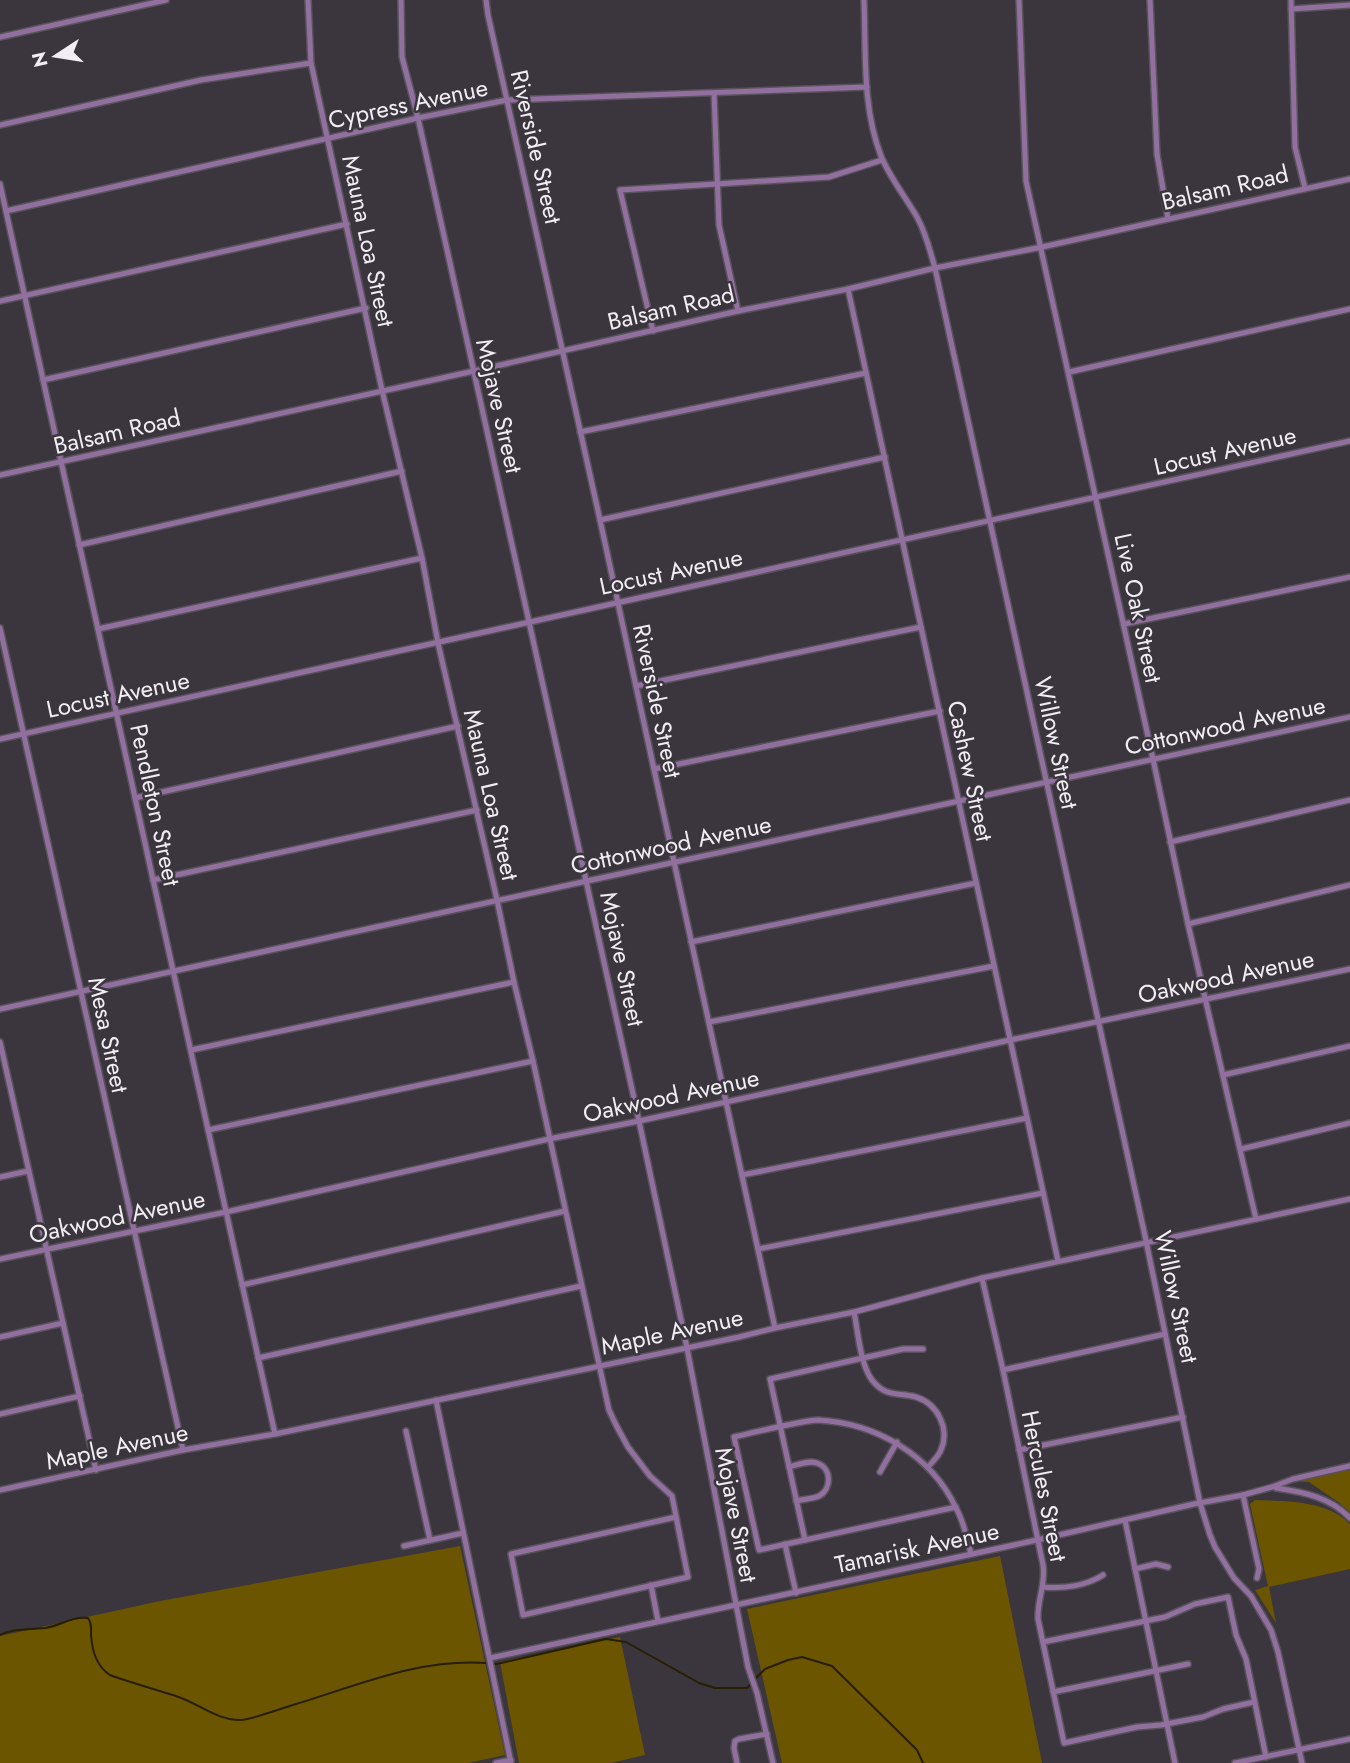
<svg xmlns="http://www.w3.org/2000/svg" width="1350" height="1763" font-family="Jost,sans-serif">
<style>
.green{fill:#6b5500}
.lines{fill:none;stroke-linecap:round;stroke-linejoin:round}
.stream{stroke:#281e00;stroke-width:2}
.minor-casing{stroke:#58535a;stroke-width:8}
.minor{stroke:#916f9f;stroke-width:5}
.labels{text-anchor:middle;stroke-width:5;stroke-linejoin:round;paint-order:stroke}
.street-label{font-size:24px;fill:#f1eef3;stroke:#3b353d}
</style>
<rect width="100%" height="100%" fill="#3b353d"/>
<!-- green -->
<g class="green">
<polygon points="1350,1468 1350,1512 1338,1502 1309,1482 1295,1481"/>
<path d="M 1255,1500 C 1286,1501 1327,1500 1350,1524 L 1350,1569 L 1269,1587 L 1276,1623 L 1255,1590 L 1268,1586 L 1250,1504 Z"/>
<polygon points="460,1546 505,1755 468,1763 0,1763 0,1636 160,1601"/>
<polygon points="1000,1556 1042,1763 782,1763 747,1609"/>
<polygon points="620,1637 645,1755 611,1763 519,1763 500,1662"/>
</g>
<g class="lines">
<!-- stream -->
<g class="stream">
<path d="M 0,1635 C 13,1629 30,1629 45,1628 C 60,1626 72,1616 88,1618 C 92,1624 91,1628 91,1635 C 92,1651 96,1666 110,1675 C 132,1683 154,1689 176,1696 C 198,1703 216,1720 240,1720 C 251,1720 282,1708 296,1704 C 359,1685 419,1658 487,1663"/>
<polyline points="492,1664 497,1664 606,1639 626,1642 699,1683 715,1688 747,1688 750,1685"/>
<polyline points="754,1680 765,1669 788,1660 802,1657 832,1666 917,1750 923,1763"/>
</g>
<!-- minor casing -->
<g class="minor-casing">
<g id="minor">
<polyline points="308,0 311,63 382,390 422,558 438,643 497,900 514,982 533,1061 609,1410 616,1425 628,1447 650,1476 672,1496 688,1577 523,1615 511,1554 676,1517"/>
<polyline points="401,0 402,57 418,118 639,1121 687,1348 748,1667 757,1693 773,1763"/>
<polyline points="486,0 488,15 600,520 775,1328"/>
<path d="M 864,0 C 866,52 862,107 881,156 C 890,178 905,196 917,217 C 926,233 930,251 935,268 L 1145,1236 L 1200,1503 L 1210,1535 L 1215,1547 L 1234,1578 L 1251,1596 L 1271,1630 L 1278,1652 L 1302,1763"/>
<polyline points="1019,0 1026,181 1153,759 1188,924 1256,1219"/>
<polyline points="1150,0 1157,154 1168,219"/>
<polyline points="1291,0 1295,147 1305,188"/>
<polyline points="1291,9 1350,5"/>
<polyline points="0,37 166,0"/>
<polyline points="714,93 719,225 738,311"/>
<polyline points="0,125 201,80 311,63"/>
<polyline points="0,184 275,1434"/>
<polyline points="6,211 418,118 507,100 867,87"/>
<polyline points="848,289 1058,1261"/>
<polyline points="0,301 347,224"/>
<polyline points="653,331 620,190 829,177 882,160"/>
<polyline points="1069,372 1350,309"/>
<polyline points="43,380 366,308"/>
<polyline points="580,432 866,373"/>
<polyline points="0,475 474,371 738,311 848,289 935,268 1042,247 1350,179"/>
<polyline points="600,520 885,457"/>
<polyline points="79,545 402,471"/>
<polyline points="1124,624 1350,577"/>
<polyline points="0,628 183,1450"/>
<polyline points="98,629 422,558"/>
<polyline points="636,686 921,627"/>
<polyline points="0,739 1350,441"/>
<polyline points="654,769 940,711"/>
<polyline points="135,798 458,726"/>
<polyline points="1170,842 1350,800"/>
<polyline points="153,880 477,810"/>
<polyline points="1188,924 1350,885"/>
<polyline points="691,942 976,883"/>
<polyline points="0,1009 587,881 1350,717"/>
<polyline points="709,1022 994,966"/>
<polyline points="0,1042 96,1470"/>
<polyline points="191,1050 514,982"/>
<polyline points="1223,1075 1350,1046"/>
<polyline points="208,1130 533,1061"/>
<polyline points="1241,1149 1350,1123"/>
<polyline points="742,1175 1027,1118"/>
<polyline points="0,1177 28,1171"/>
<polyline points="758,1249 1043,1193"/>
<polyline points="0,1259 226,1212 549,1139 639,1121 1010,1040 1350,969"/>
<path d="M 982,1278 L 1003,1370 L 1043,1565 C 1046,1584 1037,1600 1038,1619 L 1064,1743 L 1137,1727 L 1161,1725 L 1203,1717 L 1223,1709 L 1254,1702"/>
<polyline points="242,1285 565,1211"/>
<path d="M 854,1312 C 858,1331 860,1364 872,1380 C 886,1398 898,1392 916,1397 C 938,1404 950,1429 941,1450 C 938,1457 933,1461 928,1467"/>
<polyline points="0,1337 63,1323"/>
<polyline points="258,1358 581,1286"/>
<polyline points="1003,1370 1165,1334"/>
<polyline points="436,1400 511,1763"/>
<polyline points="0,1414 80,1396"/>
<polyline points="406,1431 430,1540"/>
<polyline points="1019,1450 1183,1417"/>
<path d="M 789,1467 C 797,1465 809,1460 817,1463 C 832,1468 832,1489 819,1496 C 813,1499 803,1499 796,1501"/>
<polyline points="880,1472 897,1442"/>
<path d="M 1276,1488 C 1303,1492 1330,1497 1350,1518"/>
<polyline points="0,1490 183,1450 275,1434 739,1337 775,1328 854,1312 982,1278 1350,1199"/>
<polyline points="1243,1495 1259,1569 1257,1578"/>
<path d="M 956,1507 L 759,1550 L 734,1437 C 755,1432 776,1427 797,1423 C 804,1422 811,1420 818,1420 C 876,1423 931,1455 956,1508 C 964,1522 967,1538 971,1554"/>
<polyline points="1125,1520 1175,1763"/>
<polyline points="805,1540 770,1379 903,1349 923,1349"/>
<polyline points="785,1544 796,1593"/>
<polyline points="404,1546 463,1533"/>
<polyline points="1135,1569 1156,1564 1168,1567"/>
<polyline points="651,1585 658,1621"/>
<path d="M 1043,1587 C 1063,1589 1086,1586 1103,1575"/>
<polyline points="1043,1642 1165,1617 1195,1604 1228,1597 1236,1635 1246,1659 1266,1757"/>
<polyline points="490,1658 1037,1540 1194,1504 1243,1495 1272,1487 1293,1479 1350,1466"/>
<polyline points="1053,1692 1188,1664"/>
<polyline points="496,1763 511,1760"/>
<polyline points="737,1763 734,1748 735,1741 739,1739 767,1734"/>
<polyline points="1235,1763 1350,1739"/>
</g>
</g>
<!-- minor -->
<use href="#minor" class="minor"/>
</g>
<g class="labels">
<!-- street labels -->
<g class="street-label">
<text transform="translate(408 104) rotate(-12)" y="8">Cypress Avenue</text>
<text transform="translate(536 147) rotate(77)" y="8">Riverside Street</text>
<text transform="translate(1225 188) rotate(-13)" y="8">Balsam Road</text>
<text transform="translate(368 241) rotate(78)" y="8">Mauna Loa Street</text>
<text transform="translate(671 308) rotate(-13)" y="8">Balsam Road</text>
<text transform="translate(499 406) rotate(77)" y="8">Mojave Street</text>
<text transform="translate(117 432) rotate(-13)" y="8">Balsam Road</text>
<text transform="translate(1225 451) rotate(-13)" y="8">Locust Avenue</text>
<text transform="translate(671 572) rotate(-12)" y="8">Locust Avenue</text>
<text transform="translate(1138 608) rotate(78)" y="8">Live Oak Street</text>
<text transform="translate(118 695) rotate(-12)" y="8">Locust Avenue</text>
<text transform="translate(657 701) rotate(78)" y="8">Riverside Street</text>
<text transform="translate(1225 726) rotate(-12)" y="8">Cottonwood Avenue</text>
<text transform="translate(1056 743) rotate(78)" y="8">Willow Street</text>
<text transform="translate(970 771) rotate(78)" y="8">Cashew Street</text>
<text transform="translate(491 795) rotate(77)" y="8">Mauna Loa Street</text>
<text transform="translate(155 805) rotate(78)" y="8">Pendleton Street</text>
<text transform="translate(671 845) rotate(-12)" y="8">Cottonwood Avenue</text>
<text transform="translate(622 959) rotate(78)" y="8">Mojave Street</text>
<text transform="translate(1226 977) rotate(-12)" y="8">Oakwood Avenue</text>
<text transform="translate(108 1035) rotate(78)" y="8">Mesa Street</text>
<text transform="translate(671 1096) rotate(-12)" y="8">Oakwood Avenue</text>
<text transform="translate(117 1217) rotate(-12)" y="8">Oakwood Avenue</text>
<text transform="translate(1176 1297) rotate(78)" y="8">Willow Street</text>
<text transform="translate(672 1332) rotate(-12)" y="8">Maple Avenue</text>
<text transform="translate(117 1447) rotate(-12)" y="8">Maple Avenue</text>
<text transform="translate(1044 1486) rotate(79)" y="8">Hercules Street</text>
<text transform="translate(736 1515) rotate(79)" y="8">Mojave Street</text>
<text transform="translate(917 1548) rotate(-12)" y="8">Tamarisk Avenue</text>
</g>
</g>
<!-- north arrow -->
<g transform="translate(56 56) rotate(258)" stroke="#3b353d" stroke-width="5" paint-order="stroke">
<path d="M0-5L12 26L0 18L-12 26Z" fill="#f1eef3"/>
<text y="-10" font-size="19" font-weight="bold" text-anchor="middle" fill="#f1eef3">N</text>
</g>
</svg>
